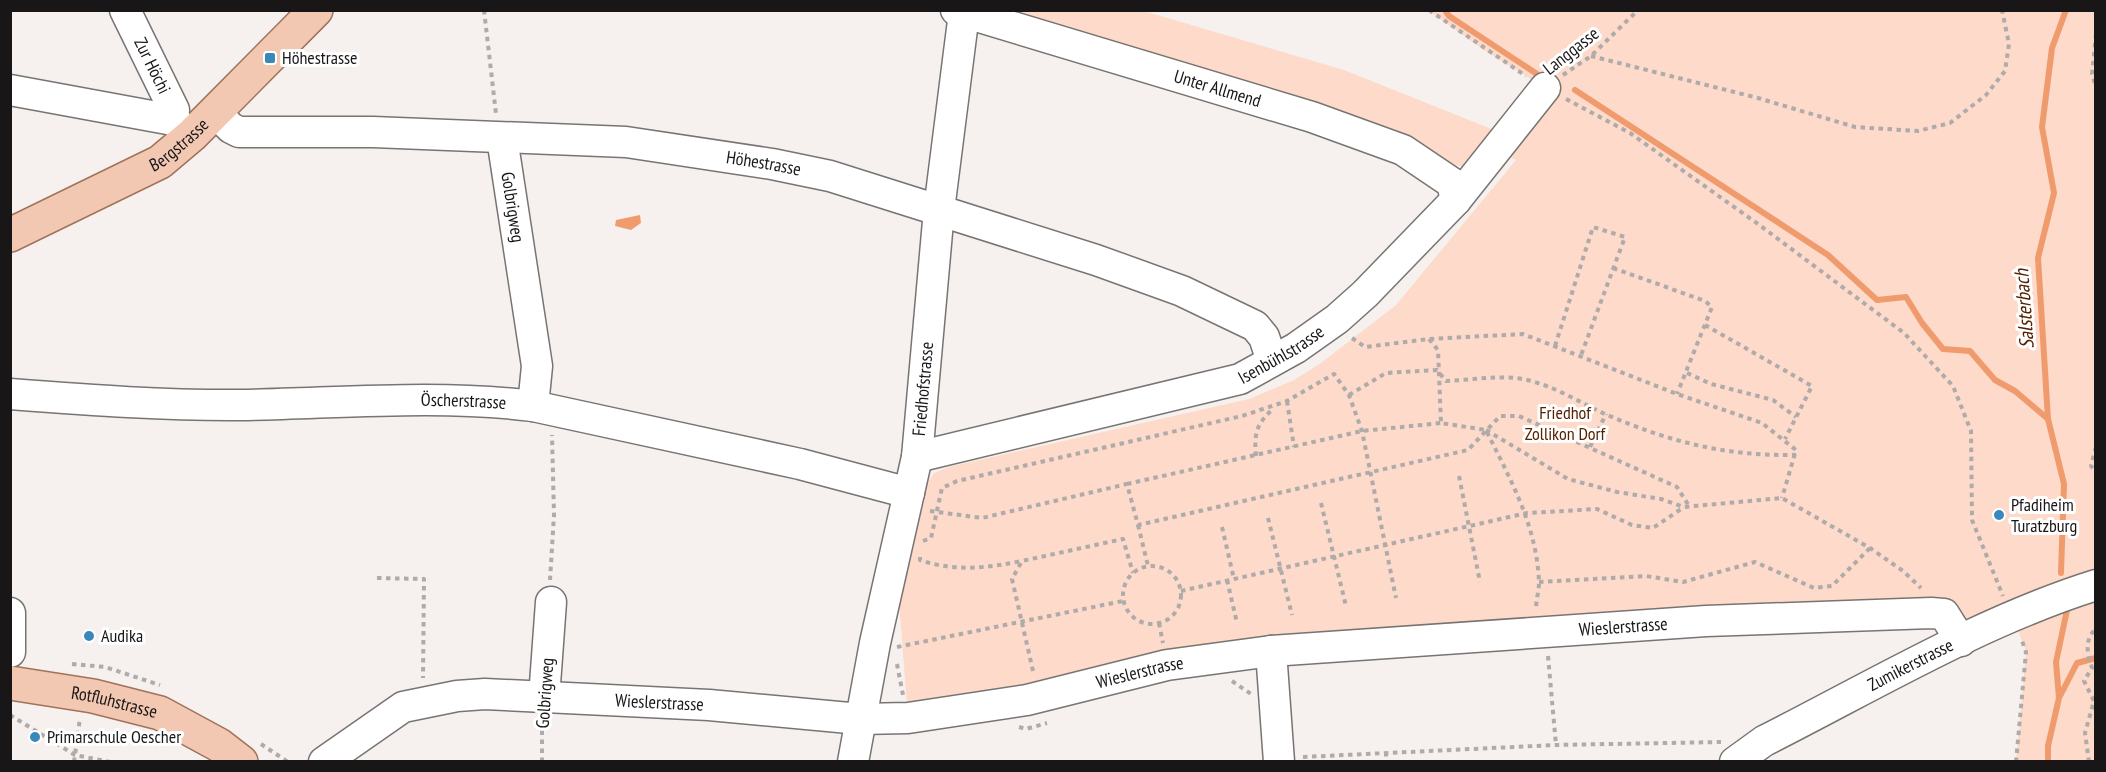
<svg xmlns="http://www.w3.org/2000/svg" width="2106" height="772" font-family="'PT Sans Narrow',sans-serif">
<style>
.green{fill:#fddac9}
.water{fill:#f09b6d}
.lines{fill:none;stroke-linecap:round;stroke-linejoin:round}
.stream{stroke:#f09b6d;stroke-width:6}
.minor-casing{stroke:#787472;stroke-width:33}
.major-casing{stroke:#a0725a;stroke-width:36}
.path{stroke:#afabaa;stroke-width:4;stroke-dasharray:4.5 4.5;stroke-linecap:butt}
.minor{stroke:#fff;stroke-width:30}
.major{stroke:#f2c8b2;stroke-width:33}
.poi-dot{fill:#3988ba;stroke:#fff;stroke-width:2}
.labels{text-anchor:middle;stroke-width:6;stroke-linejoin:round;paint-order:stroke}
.street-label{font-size:18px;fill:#181616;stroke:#fff}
.poi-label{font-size:18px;fill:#181616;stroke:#fff;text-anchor:start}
.park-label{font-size:18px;fill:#572200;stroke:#fff}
.water-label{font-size:20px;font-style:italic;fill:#552100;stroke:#fff}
</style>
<rect width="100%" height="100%" fill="#f6f1ef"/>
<!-- green -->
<g class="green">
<polygon points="978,11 1144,11 1344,70 1499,132 1471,169 1452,164 1383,130"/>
<polygon points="1429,11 2095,11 2095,761 2016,761 2026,652 2013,616 1961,641 1944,614 1271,651 908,718 899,602 922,492 934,473 949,467 1249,399 1294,380 1321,363 1396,305 1516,160 1495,151 1545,88 1481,48"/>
</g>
<!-- water -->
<polygon class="water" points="640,215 641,223 631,230 615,226 616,220"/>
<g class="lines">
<!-- stream -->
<g class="stream">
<polyline points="1445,10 1449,16 1540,76"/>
<polyline points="1575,90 1828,255 1877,300 1906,297 1922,323 1943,349 1970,351 1995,380 2015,391 2048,419"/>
<polyline points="2061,573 2064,484 2048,419 2038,258 2054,193 2042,127 2052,48 2066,10"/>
<polyline points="2060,696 2077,663 2096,658"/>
<polyline points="2048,762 2048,746 2059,698 2056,662 2067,610"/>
</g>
<!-- minor casing -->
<g class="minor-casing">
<g id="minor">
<path id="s1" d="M 125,10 L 174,110 L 173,120"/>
<path id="s2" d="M 956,10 L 1312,117 L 1403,150 L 1452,183 L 1456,200"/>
<polyline points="10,90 173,120 192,135"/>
<path id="s3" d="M 215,112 L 231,128 L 239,132 L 373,132 L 626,142 L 772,164 L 830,176 L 1096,260 L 1182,291 L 1255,326 L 1264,337 L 1272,361"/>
<path id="s4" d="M 502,138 L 537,366 L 533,406"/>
<path id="s5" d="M 10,394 C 89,400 168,406 247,405 C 343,403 437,394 533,406 L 800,464 L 909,493"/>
<path id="s6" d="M 917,457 L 1240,379 L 1296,348 L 1337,319 L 1365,294 L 1456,200 L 1545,88"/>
<polyline points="10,613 10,652"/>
<polyline points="1271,651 1279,762"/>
<polyline points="544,698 551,602"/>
<path id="s7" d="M 324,762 L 403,707 L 457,696 L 485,694 L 709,705 L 860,719 L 908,718 L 1027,700 L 1167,665 L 1271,651 L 1706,621 L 1931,613 L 1944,614 L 1961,641"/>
<path id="s8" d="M 853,762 L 875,643 L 917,457 L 939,210 L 964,13"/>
<path id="s9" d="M 1735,762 L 1764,741 C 1871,687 1981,621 2096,585"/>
</g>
</g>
<!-- major casing -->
<g class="major-casing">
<g id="major">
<path id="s10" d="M 10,235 L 160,162 L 192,135 L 316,10"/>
<path id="s11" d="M 10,683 L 93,696 L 160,713 L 219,745 L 241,762"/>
</g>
</g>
<!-- path -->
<g class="path">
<polyline points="484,10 496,114"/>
<polyline points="1429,10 1526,76"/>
<polyline points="2096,34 2092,74 2096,87"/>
<polyline points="1591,56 1758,98 1855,127 1918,131 1950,123 1986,95 2005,71 2009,44 2002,10"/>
<polyline points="1563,75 1591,56 1638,10"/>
<polyline points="1566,99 1630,133 1758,224 1904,333 1953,386 1971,431 1972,520 2003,596"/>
<polyline points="1613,268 1705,301 1712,307 1677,394"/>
<polyline points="1705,325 1812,386 1785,439"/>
<polyline points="1352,338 1365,347 1429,339 1523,334 1677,394 1762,423 1796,450 1782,498"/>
<path d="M 1429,339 L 1438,350 L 1441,423 L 1486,430 C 1510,479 1537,526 1539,582 C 1539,591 1536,600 1536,610"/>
<polyline points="1555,346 1593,227 1625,237 1580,358"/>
<polyline points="1687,373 1711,384 1773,400 1796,417"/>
<path d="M 1349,395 L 1386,373 L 1437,370 L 1446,381 C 1469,380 1493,376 1515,378 C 1546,381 1577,401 1605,414 C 1670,442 1724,456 1796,455"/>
<polyline points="1287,401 1294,447"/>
<polyline points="1486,430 1568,479 1617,492 1661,499 1684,507 1782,498 1870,548 1903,571 1921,588"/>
<polyline points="1590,447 1606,414"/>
<polyline points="2096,447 2091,466 2096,472"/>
<path d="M 1256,456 C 1254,433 1256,424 1274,408"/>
<polyline points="1459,476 1480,582"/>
<polyline points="1127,484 1362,431 1441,423"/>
<polyline points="1321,503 1346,606"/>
<polyline points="930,511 982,518 1127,484 1138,525 1468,450 1500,416 1519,416 1677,487 1689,506"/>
<polyline points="1268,518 1292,615"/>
<polyline points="1138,525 1148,566"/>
<polyline points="1222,527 1234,579"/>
<polyline points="923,541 931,538 942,488 957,481 1242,416 1287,401 1334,374 1349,395 1362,431 1396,598"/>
<path d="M 920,557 L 920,560 C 955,572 986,568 1022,561"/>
<circle cx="1152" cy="595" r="29"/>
<polyline points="377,578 424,579 423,678"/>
<polyline points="550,580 554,515 552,435"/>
<polyline points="1227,580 1237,623"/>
<polyline points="1539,582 1646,576 1683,582 1755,562 1814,588 1832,586 1870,548"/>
<polyline points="1181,591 1527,513 1597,509 1632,525 1653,528 1684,507"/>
<polyline points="1159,623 1163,643"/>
<polyline points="897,647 1123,601"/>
<polyline points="1548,656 1556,745"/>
<polyline points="72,664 105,667 160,685"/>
<polyline points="897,664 903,695"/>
<polyline points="1033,671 1012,579 1022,561 1123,539 1133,573"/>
<polyline points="1232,681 1251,694"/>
<polyline points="10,715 75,755 110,762"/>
<polyline points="1019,727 1026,729 1047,723"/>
<polyline points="261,744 288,762"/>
<polyline points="1386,752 1386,762"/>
<polyline points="1303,757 1556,745 1721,742"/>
<polyline points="74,762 80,718"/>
<polyline points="542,762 542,722"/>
<polyline points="2016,762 2026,652 2021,638"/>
<path d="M 2089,762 L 2085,733 L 2094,701 L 2084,681 L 2092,668 C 2087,652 2084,641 2096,628"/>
</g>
<!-- minor -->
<use href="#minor" class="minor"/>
<!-- major -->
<use href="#major" class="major"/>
</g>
<!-- markers -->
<g class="poi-dot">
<rect x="264" y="52" width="12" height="12" rx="3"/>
<circle cx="1999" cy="515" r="6"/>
<circle cx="89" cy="636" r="6"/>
<circle cx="35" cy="737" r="6"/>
</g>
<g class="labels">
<!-- street labels -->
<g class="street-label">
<text transform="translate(1571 51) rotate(-38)" y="6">Langgasse</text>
<text dy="6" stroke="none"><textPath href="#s1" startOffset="62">Zur Höchi</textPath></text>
<text dy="6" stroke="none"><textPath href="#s2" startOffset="273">Unter Allmend</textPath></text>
<text dy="6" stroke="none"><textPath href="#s10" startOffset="192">Bergstrasse</textPath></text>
<text dy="6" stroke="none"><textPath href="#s3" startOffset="558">Höhestrasse</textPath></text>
<text dy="6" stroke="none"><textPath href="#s4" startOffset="70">Golbrigweg</textPath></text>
<text dy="6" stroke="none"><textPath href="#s6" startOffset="380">Isenbühlstrasse</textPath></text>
<text dy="6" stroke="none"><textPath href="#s8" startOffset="380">Friedhofstrasse</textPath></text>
<text dy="6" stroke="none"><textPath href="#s5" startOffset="454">Öscherstrasse</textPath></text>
<text dy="6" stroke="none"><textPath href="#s7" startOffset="1326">Wieslerstrasse</textPath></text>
<text dy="6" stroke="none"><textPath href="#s9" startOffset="201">Zumikerstrasse</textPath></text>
<text dy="6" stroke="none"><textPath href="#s7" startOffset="840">Wieslerstrasse</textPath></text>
<text transform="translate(545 693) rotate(-86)" y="6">Golbrigweg</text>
<text dy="6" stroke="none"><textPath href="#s11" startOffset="106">Rotfluhstrasse</textPath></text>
<text dy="6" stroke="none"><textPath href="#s7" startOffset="354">Wieslerstrasse</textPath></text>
</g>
<!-- poi labels -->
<g class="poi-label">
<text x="282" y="64">Höhestrasse</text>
<text x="2011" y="511">Pfadiheim<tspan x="2011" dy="21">Turatzburg</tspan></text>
<text x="101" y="642">Audika</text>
<text x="47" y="743">Primarschule Oescher</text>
</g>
<!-- park labels -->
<g class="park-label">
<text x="1565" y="419">Friedhof<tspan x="1565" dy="21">Zollikon Dorf</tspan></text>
</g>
<!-- water labels -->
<g class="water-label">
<text transform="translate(2024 309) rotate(-94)" y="7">Salsterbach</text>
</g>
</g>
<!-- border -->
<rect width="2106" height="772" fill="none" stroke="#181616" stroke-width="24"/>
</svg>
